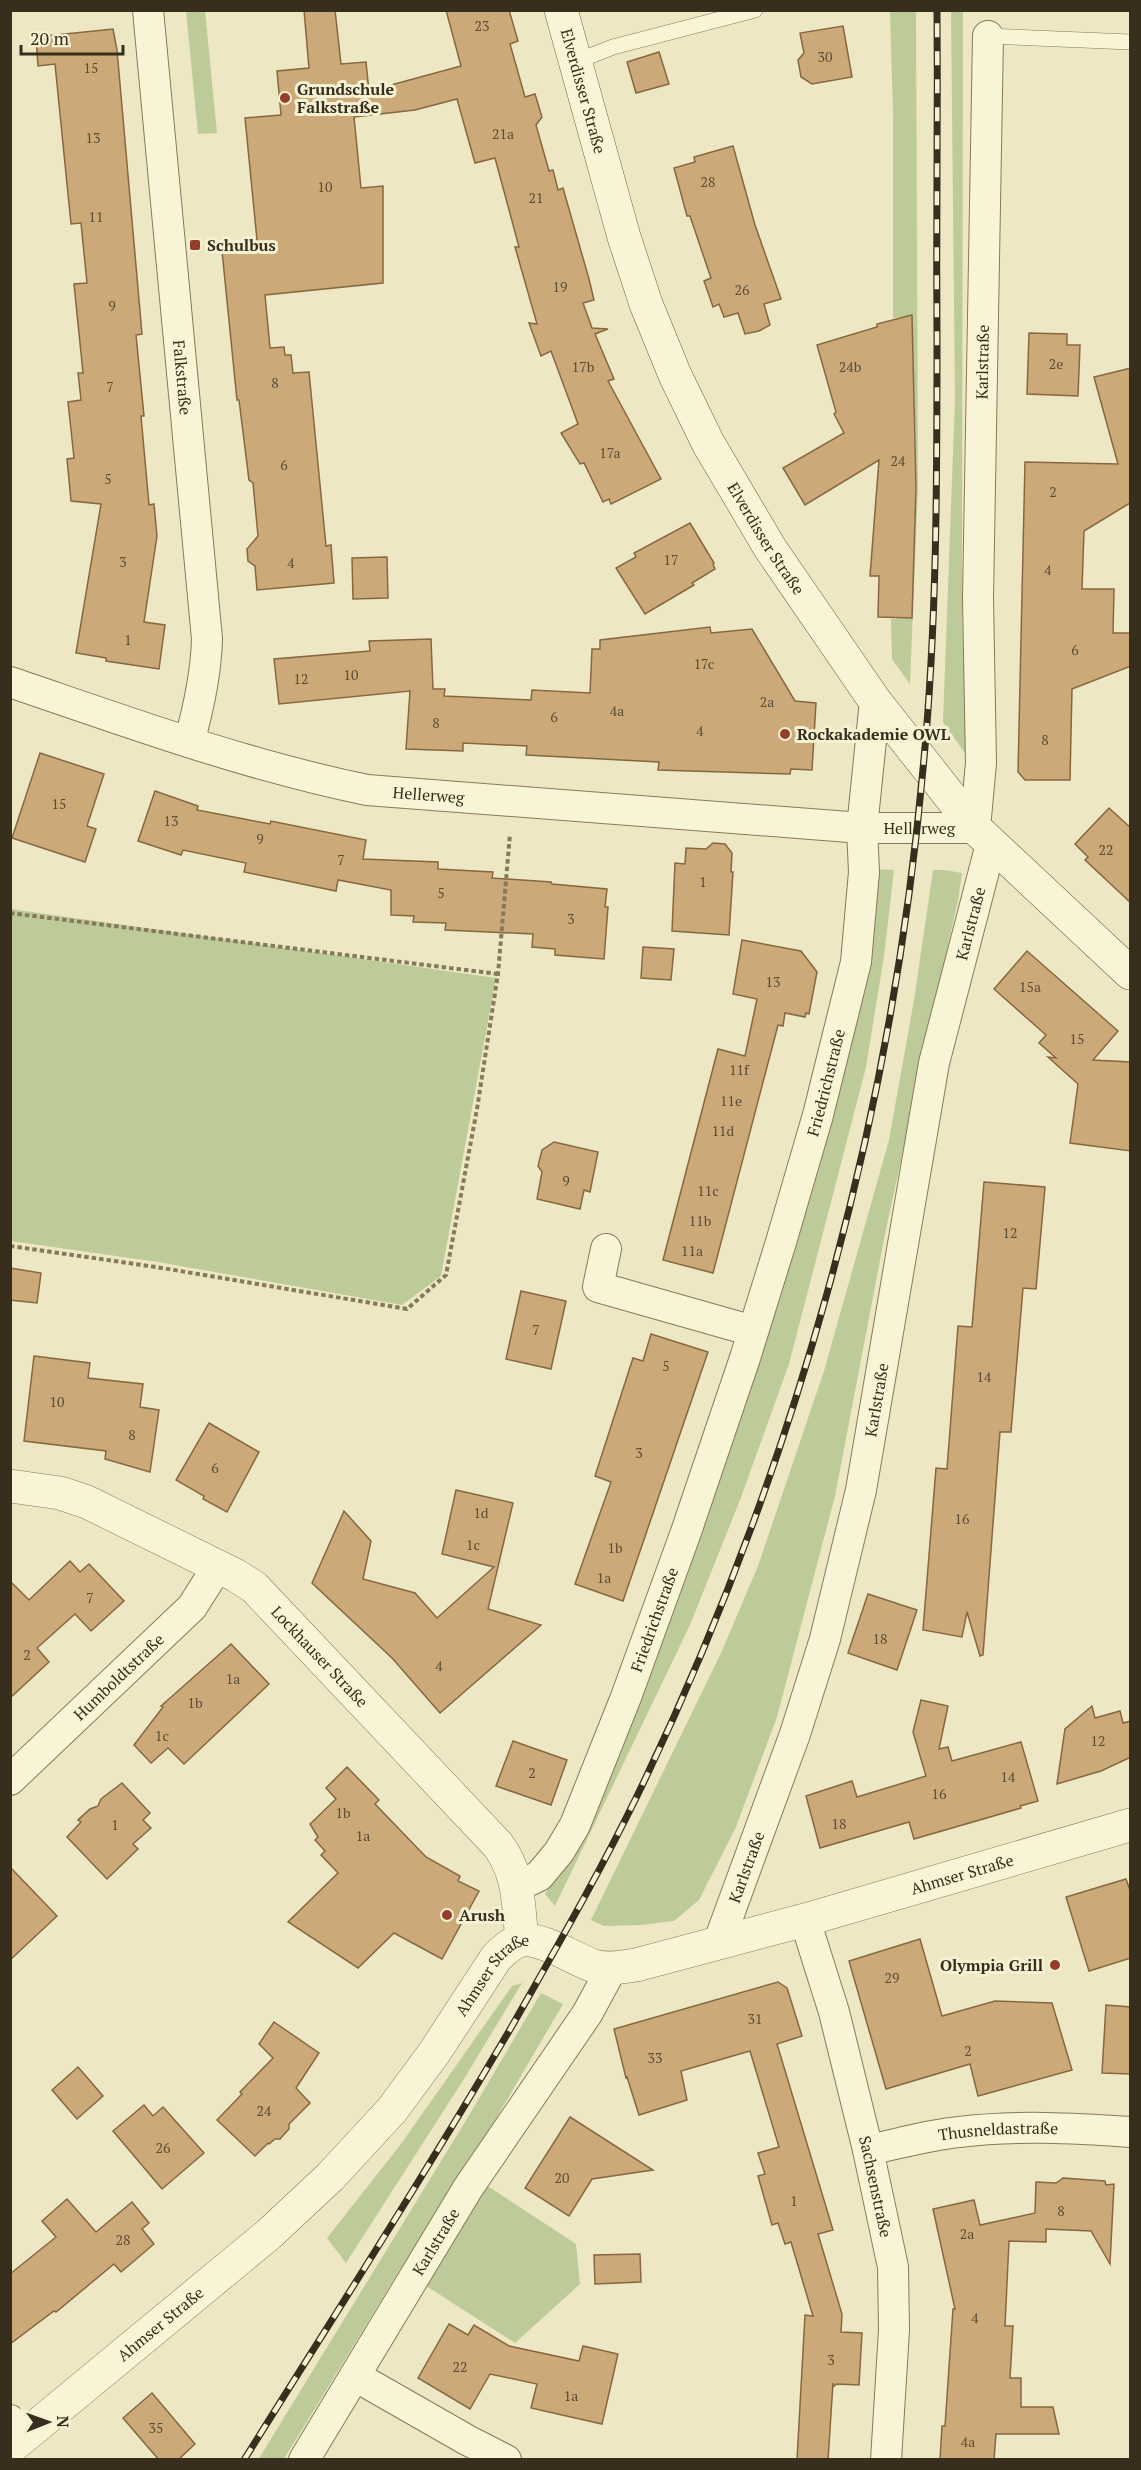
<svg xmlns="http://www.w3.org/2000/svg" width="1141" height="2470" font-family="'PT Serif',serif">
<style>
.green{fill:#bccb97}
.building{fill:#cba979;stroke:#866840;stroke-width:1.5}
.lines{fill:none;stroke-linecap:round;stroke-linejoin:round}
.service-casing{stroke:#877a5a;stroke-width:16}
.minor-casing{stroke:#877a5a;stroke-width:32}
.tertiary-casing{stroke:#877a5a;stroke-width:34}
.secondary-casing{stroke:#695b3d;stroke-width:34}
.path{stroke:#877a5a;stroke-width:4;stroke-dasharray:4.5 3;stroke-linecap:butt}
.service{stroke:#f8f4d6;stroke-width:15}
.minor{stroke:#f8f4d6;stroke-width:30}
.tertiary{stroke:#f8f4d6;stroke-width:33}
.secondary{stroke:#f8f4d6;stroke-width:33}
.rail-casing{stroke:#372e1e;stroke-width:7}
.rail{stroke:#f5f1d2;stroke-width:4.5;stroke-dasharray:14;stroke-linecap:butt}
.poi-dot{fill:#953d2b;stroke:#f5f1d2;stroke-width:2}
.labels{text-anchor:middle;stroke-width:6;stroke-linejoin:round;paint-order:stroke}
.number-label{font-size:14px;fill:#5c4d35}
.poi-label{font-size:16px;font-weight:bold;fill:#372e1e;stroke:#f5f1d2;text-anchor:start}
.street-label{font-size:16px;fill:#372e1e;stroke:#f5f1d2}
</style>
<rect width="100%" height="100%" fill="#ede8c3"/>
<!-- green -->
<g class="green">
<polygon points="963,10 962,611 967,756 943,722 955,399 951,11"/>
<polygon points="186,11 205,11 217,133 198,134"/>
<polygon points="890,11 916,11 918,489 910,684 892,659 891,619 912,618 917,488 912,316 893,318 893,114"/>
<polygon points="874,869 894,870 884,956 866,1067 789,1364 740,1500 690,1625 555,1906 545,1894 570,1854 626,1722"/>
<polygon points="933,870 944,870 962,873 959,895 886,1229 835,1496 777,1717 736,1827 699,1900 674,1921 640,1925 604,1926 591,1920 721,1653 758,1566 824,1371 889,1140 914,1000"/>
<polygon points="11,909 496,978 441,1276 402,1305 158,1262 11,1241"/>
<polygon points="522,1983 464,2079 346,2263 327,2238 401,2144 512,1986"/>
<polygon points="541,1993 563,2004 466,2170 399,2271 284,2459 258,2460 468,2117"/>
<polygon points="483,2183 576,2244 580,2284 515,2343 420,2282"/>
</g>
<!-- building -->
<g class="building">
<polygon points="304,10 335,10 341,64 366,62 369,91 461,66 446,10 509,10 518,41 510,44 525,97 535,94 542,117 536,125 549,171 553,170 558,190 563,188 589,279 594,300 583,303 592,328 608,329 595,334 614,379 608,381 661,479 611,504 609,499 603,502 584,463 580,464 561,433 578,424 551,351 541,356 529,323 537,324 515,247 519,247 495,158 475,163 457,99 415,110 354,117 361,188 383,186 383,283 265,295 270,348 284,347 285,355 291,355 293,373 309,372 326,546 331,545 334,583 257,590 255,566 248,561 247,549 258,536 253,483 249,480 239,400 237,400 222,251 230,243 257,240 245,118 281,115 277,71 309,68"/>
<polygon points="843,26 852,77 812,84 801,77 798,60 804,53 800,33"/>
<polygon points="113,29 117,50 142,334 136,335 144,416 141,416 149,505 154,504 157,536 144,622 165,625 159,669 106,661 106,658 76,653 101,504 71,501 67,459 74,458 68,402 81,400 78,373 83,373 74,284 87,283 81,223 71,224 55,64 38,66 36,37"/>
<polygon points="659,52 669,84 636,93 627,62"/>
<polygon points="733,146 755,225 781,299 764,304 770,325 759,331 745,334 738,313 724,317 719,304 713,307 704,281 711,278 690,216 687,216 674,168 695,162 694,157"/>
<polygon points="912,315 916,488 912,618 878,617 879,576 870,576 879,460 805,505 783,468 844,433 834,414 836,412 817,345 877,327 877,324"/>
<polygon points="1029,333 1067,334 1067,345 1080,345 1078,396 1027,394"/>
<polygon points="1131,368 1130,503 1084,531 1082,589 1114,589 1113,633 1131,633 1131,666 1072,689 1070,780 1025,780 1018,772 1025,462 1118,464 1094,377"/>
<polygon points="690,523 714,563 713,564 715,569 692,583 694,585 645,614 616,568 636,557 634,553"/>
<polygon points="387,557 388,598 353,599 352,558"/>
<polygon points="710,627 711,633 752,629 795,701 816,703 812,770 791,769 790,774 658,770 659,762 526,755 527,746 463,743 463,751 406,749 410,691 279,704 274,659 370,651 369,641 431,639 433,689 445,689 444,696 531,700 532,690 590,693 592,649 600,649 600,640"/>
<polygon points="40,753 104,774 87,826 96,829 85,862 12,838"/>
<polygon points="155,791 198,806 197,810 270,824 271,821 366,840 363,859 438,862 438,869 493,872 492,878 551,882 552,884 607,889 605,907 608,907 604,959 555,955 555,949 532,947 533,934 445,930 446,923 413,922 414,916 391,915 391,890 338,880 336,891 244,872 246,863 183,850 181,855 138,841"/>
<polygon points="1109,808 1131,828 1131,903 1085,860 1088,857 1075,844"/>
<polygon points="713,843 725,844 732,853 731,872 733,872 729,935 672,931 675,863 685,864 686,848 706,849"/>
<polygon points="742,940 801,951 817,972 809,1014 806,1013 805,1017 785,1013 783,1026 778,1025 713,1273 663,1260 718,1049 745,1056 757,999 733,994"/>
<polygon points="643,947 674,949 671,980 641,978"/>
<polygon points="1027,951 1118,1031 1093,1060 1131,1062 1131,1151 1070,1143 1078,1084 1048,1057 1056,1058 1039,1043 1046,1035 994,989"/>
<polygon points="554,1142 598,1152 590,1192 584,1190 580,1209 537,1199 542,1172 538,1166 542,1150"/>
<polygon points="984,1182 1045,1187 1036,1289 1023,1288 1011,1432 1000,1432 983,1655 980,1656 967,1612 962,1637 923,1630 936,1468 947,1469 958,1326 972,1327"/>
<polygon points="10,1268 41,1273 37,1303 10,1300"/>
<polygon points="521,1291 566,1301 551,1369 506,1359"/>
<polygon points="651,1334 708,1352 623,1601 575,1584 611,1482 595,1476 633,1358 643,1361"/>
<polygon points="34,1356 90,1363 88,1378 143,1384 140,1407 159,1410 150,1472 105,1459 106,1451 24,1441"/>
<polygon points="209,1423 259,1452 227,1512 203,1499 204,1496 176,1480"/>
<polygon points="456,1490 513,1503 488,1609 541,1625 440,1713 392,1658 312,1583 344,1511 371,1541 363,1579 415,1593 437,1618 494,1567 442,1554"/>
<polygon points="70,1561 80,1572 89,1564 124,1601 91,1631 75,1614 37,1648 49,1662 10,1698 10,1581 29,1600"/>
<polygon points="868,1594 917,1610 897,1670 848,1653"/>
<polygon points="231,1644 269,1684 184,1764 168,1748 151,1763 134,1745 163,1707 161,1706"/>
<polygon points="921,1700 948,1706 939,1749 948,1747 952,1761 1021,1742 1038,1801 1020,1806 1021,1808 914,1839 909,1822 820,1848 806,1796 852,1781 857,1797 926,1776 913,1732"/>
<polygon points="1092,1706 1095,1718 1120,1711 1123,1723 1131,1721 1131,1757 1101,1771 1057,1784 1065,1729"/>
<polygon points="513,1741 567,1760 551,1805 496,1786"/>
<polygon points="347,1767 379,1800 375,1804 426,1857 460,1876 458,1881 479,1891 442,1959 394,1933 358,1968 288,1922 338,1873 321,1855 325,1851 315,1840 318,1837 310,1824 336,1799 326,1788"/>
<polygon points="122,1783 150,1813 143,1820 151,1828 133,1844 138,1849 107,1879 67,1837 81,1822 78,1820 90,1809 98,1806 101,1799"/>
<polygon points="10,1867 57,1916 10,1960"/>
<polygon points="1126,1879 1131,1893 1131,1958 1089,1971 1066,1897"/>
<polygon points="920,1939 942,2016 995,2001 1052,2003 1072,2070 978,2096 970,2064 886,2089 849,1961"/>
<polygon points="778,1982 787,1988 802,2036 777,2044 833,2230 818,2234 842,2314 841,2332 862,2333 859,2385 837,2384 834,2386 833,2383 828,2460 797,2460 805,2315 813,2316 791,2242 785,2244 778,2223 772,2225 758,2176 765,2174 758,2153 779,2147 750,2051 681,2071 687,2100 639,2115 627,2077 626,2078 614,2029"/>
<polygon points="1106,2005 1131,2007 1131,2074 1102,2073"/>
<polygon points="274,2022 319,2053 296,2088 310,2103 289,2124 289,2129 280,2139 275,2139 269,2144 268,2143 255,2156 217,2120 242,2094 240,2092 273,2058 259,2044"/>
<polygon points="78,2067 103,2096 77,2119 52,2090"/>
<polygon points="144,2105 153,2116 163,2107 204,2153 162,2189 113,2131"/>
<polygon points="570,2117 653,2170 592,2179 569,2216 525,2188"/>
<polygon points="1063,2178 1105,2181 1106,2185 1114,2184 1110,2264 1091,2231 1046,2229 1046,2242 1009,2241 1005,2326 1013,2326 1010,2378 1021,2378 1021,2407 1053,2407 1059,2434 996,2434 994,2460 940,2460 942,2426 945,2426 953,2309 955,2309 933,2209 974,2200 980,2225 1035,2213 1036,2182 1056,2183"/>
<polygon points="67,2199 96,2232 132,2202 149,2223 142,2229 154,2244 121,2272 114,2264 56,2312 54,2311 10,2344 10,2274 56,2237 42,2221"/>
<polygon points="640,2254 641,2282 595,2284 594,2255"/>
<polygon points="449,2324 468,2335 474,2325 509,2346 579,2361 583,2346 618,2354 602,2424 531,2408 537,2384 490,2374 470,2409 418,2378"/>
<polygon points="152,2393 195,2444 178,2460 159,2460 123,2418"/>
</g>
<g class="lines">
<!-- service casing -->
<g class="service-casing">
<g id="service">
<polyline points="988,36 1130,42"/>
<polyline points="575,62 613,47 755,10"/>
</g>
</g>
<!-- minor casing -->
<g class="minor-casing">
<g id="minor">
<path id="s1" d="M 148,10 L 207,639 C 206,675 199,707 189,742"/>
<path id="s2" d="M 10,682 C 128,722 245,765 367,790 L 862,828 L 975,828 L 981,763 L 978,598 L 988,36"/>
<polyline points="606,1249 598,1287 753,1331"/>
<path id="s3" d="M 10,1780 L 192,1607 L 218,1566"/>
<path id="s4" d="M 518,1886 L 539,1876 L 559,1852 L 575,1825 L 626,1697 L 686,1532 L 745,1358 L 781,1242 L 818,1115 L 856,962 L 864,872 L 862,828 L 875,701"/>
<path id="s5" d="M 805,1920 L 834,2012 L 868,2150 L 893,2267 L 894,2330 L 886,2460"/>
<path id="s6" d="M 718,1944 L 795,1734 L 825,1639 L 861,1490 L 934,1063 L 991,844"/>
<path id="s7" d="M 868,2150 C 898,2144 928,2135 959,2132 C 1016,2125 1073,2128 1130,2132"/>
<polyline points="355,2376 467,2440 506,2460"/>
<polyline points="10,2420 27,2434"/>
<path id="s8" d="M 304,2460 L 468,2188 L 587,2014 L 612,1968"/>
</g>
</g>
<!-- tertiary casing -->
<g class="tertiary-casing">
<g id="tertiary">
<path id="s9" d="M 10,1486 L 60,1493 L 87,1502 L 235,1575 L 254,1587 L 498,1845 C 520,1875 518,1904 522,1940"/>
<path id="s10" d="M 10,2448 L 269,2234 L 330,2177 L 392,2110 L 434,2053 L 496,1958 C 503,1951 513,1941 523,1940 C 543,1938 574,1959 594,1966 C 608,1970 622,1967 636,1965 L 805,1920 L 1130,1825"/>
</g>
</g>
<!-- secondary casing -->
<g class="secondary-casing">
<g id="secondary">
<path id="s11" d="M 561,10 L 624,237 L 646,304 L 675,375 L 708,443 L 770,548 L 875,701 L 975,828 L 1130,973"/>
</g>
</g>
<!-- path -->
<g class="path">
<polyline points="10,913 498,974"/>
<polyline points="10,1246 156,1267 407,1309 446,1275 477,1109 498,974 510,834"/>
</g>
<!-- service -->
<use href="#service" class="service"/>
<!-- minor -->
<use href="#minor" class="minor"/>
<!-- tertiary -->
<use href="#tertiary" class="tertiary"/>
<!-- secondary -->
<use href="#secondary" class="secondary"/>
<!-- rail casing -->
<g class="rail-casing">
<path id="rail" d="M 244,2460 C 334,2316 426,2173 512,2026 C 555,1950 599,1874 637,1796 C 793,1474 891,1125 923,769 C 937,626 937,481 937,337 C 936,228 938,119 937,10"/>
</g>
<!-- rail -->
<use href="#rail" class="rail"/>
</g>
<!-- markers -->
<g class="poi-dot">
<circle cx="285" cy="98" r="6"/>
<rect x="189" y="239" width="12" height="12" rx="3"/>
<circle cx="785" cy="734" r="6"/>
<circle cx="447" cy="1915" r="6"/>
<circle cx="1055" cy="1965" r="6"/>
</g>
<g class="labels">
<!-- number labels -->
<g class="number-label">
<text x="482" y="31">23</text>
<text x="825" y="62">30</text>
<text x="91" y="73">15</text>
<text x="503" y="139">21a</text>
<text x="93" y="143">13</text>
<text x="708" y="187">28</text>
<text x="325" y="192">10</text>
<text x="536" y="203">21</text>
<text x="96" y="222">11</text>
<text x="560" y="292">19</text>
<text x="742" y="295">26</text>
<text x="112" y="311">9</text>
<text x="1056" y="369">2e</text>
<text x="583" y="372">17b</text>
<text x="850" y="372">24b</text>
<text x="275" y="388">8</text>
<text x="110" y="392">7</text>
<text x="610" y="458">17a</text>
<text x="898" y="466">24</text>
<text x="284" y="470">6</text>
<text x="108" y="484">5</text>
<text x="1053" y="497">2</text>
<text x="671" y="565">17</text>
<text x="123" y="567">3</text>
<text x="291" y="568">4</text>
<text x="1048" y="575">4</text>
<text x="128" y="645">1</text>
<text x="1075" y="655">6</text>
<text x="704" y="669">17c</text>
<text x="351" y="680">10</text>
<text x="301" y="684">12</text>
<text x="767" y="707">2a</text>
<text x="617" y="716">4a</text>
<text x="554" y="722">6</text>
<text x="436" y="728">8</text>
<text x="700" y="736">4</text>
<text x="1045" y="745">8</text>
<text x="59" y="809">15</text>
<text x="171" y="826">13</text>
<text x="260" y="844">9</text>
<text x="1106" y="855">22</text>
<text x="341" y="865">7</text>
<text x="703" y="887">1</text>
<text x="441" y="898">5</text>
<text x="571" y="924">3</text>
<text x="773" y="987">13</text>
<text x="1030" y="992">15a</text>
<text x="1077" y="1044">15</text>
<text x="739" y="1075">11f</text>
<text x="731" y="1106">11e</text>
<text x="723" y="1136">11d</text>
<text x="566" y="1186">9</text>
<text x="708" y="1196">11c</text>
<text x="700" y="1226">11b</text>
<text x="1010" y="1238">12</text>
<text x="692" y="1256">11a</text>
<text x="536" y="1335">7</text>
<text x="666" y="1371">5</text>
<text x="984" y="1382">14</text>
<text x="57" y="1407">10</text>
<text x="132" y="1440">8</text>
<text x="639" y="1458">3</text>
<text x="215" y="1473">6</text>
<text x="481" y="1518">1d</text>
<text x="962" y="1524">16</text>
<text x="473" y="1550">1c</text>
<text x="615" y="1553">1b</text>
<text x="604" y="1583">1a</text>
<text x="90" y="1603">7</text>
<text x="880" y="1644">18</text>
<text x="27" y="1660">2</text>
<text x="439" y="1671">4</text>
<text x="233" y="1684">1a</text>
<text x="195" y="1708">1b</text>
<text x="162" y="1741">1c</text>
<text x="1098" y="1746">12</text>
<text x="532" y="1778">2</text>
<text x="1008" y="1782">14</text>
<text x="939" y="1799">16</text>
<text x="343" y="1818">1b</text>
<text x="839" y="1829">18</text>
<text x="115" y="1830">1</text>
<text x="363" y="1841">1a</text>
<text x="892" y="1983">29</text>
<text x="755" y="2024">31</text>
<text x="968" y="2056">2</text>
<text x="655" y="2063">33</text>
<text x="264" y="2116">24</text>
<text x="163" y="2153">26</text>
<text x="562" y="2183">20</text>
<text x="794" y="2206">1</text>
<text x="1061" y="2216">8</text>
<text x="967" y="2239">2a</text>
<text x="123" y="2245">28</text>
<text x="975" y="2323">4</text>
<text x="831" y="2365">3</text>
<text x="460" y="2372">22</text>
<text x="571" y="2401">1a</text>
<text x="156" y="2433">35</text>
<text x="968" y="2447">4a</text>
</g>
<!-- poi labels -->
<g class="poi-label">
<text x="297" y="95">Grundschule<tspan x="297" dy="18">Falkstraße</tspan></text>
<text x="207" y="251">Schulbus</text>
<text x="797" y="740">Rockakademie OWL</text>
<text x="459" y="1921">Arush</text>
<text x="1043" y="1971" text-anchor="end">Olympia Grill</text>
</g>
<!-- street labels -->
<g class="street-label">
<text dy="6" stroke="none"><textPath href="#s11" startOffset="84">Elverdisser Straße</textPath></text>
<text dy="6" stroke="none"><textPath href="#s2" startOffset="1449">Karlstraße</textPath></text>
<text dy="6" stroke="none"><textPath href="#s1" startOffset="369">Falkstraße</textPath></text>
<text dy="6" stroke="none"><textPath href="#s11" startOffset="570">Elverdisser Straße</textPath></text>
<text dy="6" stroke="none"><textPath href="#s2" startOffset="435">Hellerweg</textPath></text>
<text dy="6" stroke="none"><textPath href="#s2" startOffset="927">Hellerweg</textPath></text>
<text dy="6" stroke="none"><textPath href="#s6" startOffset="1054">Karlstraße</textPath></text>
<text dy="6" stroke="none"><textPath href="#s4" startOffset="870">Friedrichstraße</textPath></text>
<text dy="6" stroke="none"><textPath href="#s6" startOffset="568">Karlstraße</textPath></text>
<text dy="6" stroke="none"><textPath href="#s4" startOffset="306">Friedrichstraße</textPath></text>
<text dy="6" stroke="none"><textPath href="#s9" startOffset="362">Lockhauser Straße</textPath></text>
<text dy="6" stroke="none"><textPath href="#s3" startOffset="150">Humboldtstraße</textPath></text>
<text dy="6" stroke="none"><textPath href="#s6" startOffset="82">Karlstraße</textPath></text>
<text dy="6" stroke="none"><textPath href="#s10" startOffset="1185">Ahmser Straße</textPath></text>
<text dy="6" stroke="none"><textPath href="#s10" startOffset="681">Ahmser Straße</textPath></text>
<text dy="6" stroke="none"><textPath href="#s7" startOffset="132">Thusneldastraße</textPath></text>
<text dy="6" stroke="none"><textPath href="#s5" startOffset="276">Sachsenstraße</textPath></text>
<text dy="6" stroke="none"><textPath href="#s8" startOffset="255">Karlstraße</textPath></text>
<text dy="6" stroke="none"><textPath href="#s10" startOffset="195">Ahmser Straße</textPath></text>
</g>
</g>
<!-- border -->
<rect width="1141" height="2470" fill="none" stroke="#372e1e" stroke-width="24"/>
<!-- north arrow -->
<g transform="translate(48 2422) rotate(89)" stroke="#f5f1d2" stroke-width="4.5" paint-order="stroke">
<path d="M0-4.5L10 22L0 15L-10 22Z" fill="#372e1e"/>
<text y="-9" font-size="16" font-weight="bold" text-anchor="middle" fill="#372e1e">N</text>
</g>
<!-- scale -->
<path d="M21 45v9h102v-9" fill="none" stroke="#372e1e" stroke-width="3"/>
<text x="30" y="45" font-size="18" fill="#372e1e" stroke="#f5f1d2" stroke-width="4.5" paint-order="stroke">20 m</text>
</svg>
